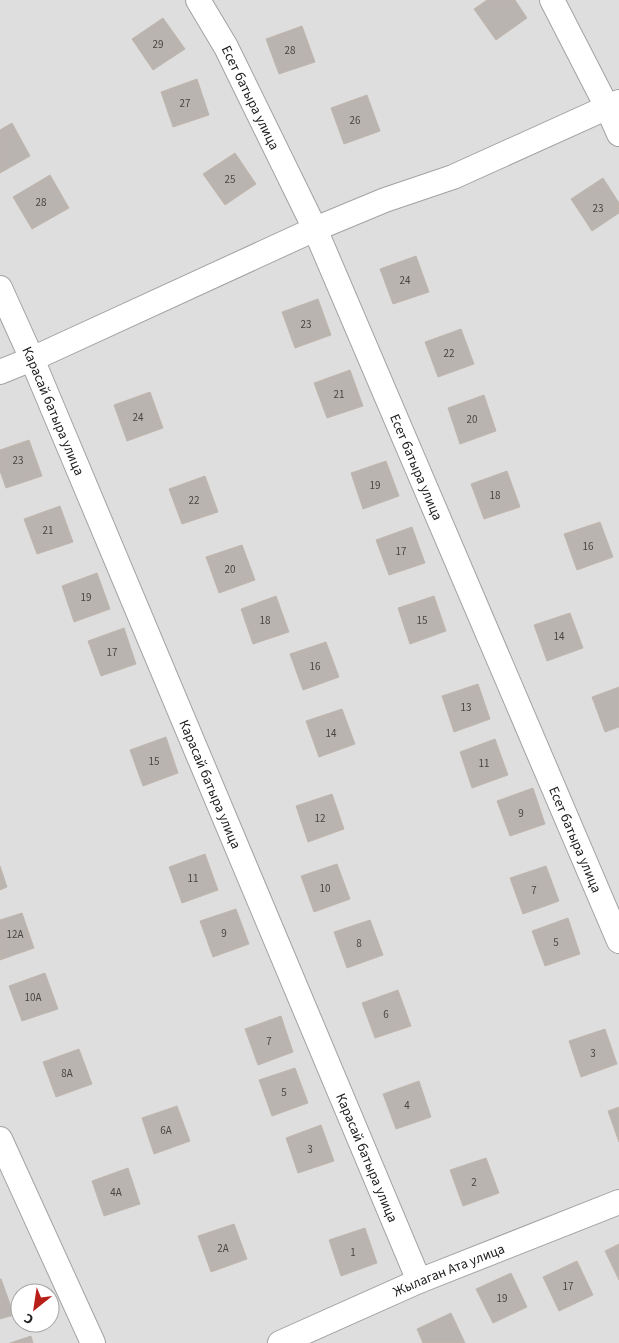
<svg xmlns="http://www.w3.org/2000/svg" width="619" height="1343" font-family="'Source Sans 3',sans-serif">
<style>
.residential{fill:#dfdede;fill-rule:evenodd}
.building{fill:#b9b4af;stroke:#c0b6ad}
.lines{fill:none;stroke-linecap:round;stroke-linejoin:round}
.street-casing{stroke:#a2a2a2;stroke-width:26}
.street{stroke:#fff;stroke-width:24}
.labels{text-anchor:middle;stroke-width:4;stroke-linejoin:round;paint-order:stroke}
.number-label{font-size:11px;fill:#474644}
.street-label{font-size:14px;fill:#212121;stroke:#fff}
</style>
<rect width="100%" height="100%" fill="#f0eee9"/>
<!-- residential -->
<path class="residential" d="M 0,0 L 619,0 L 619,1343 L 0,1343 ZM 20,1293 L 50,1293 L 50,1323 L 20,1323 Z"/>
<!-- building -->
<g class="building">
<polygon points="487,0 515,0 527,18 496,40 474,9"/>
<polygon points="163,18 185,49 153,70 132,39"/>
<polygon points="302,26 315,62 279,74 266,39"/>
<polygon points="197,79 209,115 173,127 161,92"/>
<polygon points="367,95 380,131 344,144 331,108"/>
<polygon points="12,123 30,156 0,173 0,130"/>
<polygon points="235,153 256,184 225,205 203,174"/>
<polygon points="50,175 69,208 32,229 13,197"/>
<polygon points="603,178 619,203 619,213 592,231 571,199"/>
<polygon points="416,256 429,292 393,304 380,269"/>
<polygon points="318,299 331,335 295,348 282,312"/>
<polygon points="461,329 474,364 438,377 425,342"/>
<polygon points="350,370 363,406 327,418 314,383"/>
<polygon points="150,392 163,428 127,441 114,405"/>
<polygon points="484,395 496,431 460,444 448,408"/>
<polygon points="29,440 42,476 6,488 0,471 0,450"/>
<polygon points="386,461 399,496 363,509 351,473"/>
<polygon points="507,471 520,507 484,519 471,484"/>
<polygon points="205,476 218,512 182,524 169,489"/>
<polygon points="60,506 73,542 37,554 24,519"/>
<polygon points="600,522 613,557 577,570 564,534"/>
<polygon points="412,527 425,563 389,575 376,540"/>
<polygon points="242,545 255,580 219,593 206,557"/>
<polygon points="97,573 110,609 74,622 62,586"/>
<polygon points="276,596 289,632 253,644 241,609"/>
<polygon points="434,596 446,631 410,644 398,608"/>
<polygon points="570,613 583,648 547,661 534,625"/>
<polygon points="124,628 136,664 101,676 88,641"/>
<polygon points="326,642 339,677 303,690 290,654"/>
<polygon points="478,684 490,719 454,732 442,696"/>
<polygon points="619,687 619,727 605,732 592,697"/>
<polygon points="342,709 355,744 319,757 306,721"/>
<polygon points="166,737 178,773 143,786 130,750"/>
<polygon points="495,739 508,775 472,788 460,752"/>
<polygon points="533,788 545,824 510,836 497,801"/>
<polygon points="332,794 344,829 308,842 296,806"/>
<polygon points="205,854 218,890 182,903 169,867"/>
<polygon points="337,864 350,899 314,912 301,876"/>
<polygon points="0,866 7,887 0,890"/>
<polygon points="546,866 559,901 523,914 510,878"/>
<polygon points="236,909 249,944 213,957 200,921"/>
<polygon points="22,913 34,948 0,960 0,920"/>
<polygon points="568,918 580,954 545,966 532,931"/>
<polygon points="370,920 383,955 347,968 334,932"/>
<polygon points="45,973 58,1009 22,1021 9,986"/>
<polygon points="398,990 411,1026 375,1038 362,1003"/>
<polygon points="281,1016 293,1052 258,1065 245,1029"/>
<polygon points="605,1029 617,1064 581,1077 569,1041"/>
<polygon points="79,1049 92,1084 56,1097 43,1062"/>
<polygon points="295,1068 308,1103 272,1116 259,1080"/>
<polygon points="419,1081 431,1117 396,1129 383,1094"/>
<polygon points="177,1106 190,1141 154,1154 142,1118"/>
<polygon points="619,1107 619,1142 608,1111"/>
<polygon points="321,1125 334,1161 298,1173 286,1138"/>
<polygon points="486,1158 499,1193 463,1206 450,1170"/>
<polygon points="128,1168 140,1204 104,1216 92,1181"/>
<polygon points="234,1224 247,1259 211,1272 198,1236"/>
<polygon points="365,1228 377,1263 341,1276 329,1240"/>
<polygon points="619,1244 619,1280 605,1251"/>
<polygon points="577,1261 593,1295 559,1311 543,1277"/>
<polygon points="511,1273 527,1307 493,1323 476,1289"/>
<polygon points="0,1279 1,1279 14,1315 0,1319"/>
<polygon points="451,1313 465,1343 423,1343 417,1329"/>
<polygon points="31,1336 33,1343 10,1343"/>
</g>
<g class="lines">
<!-- street casing -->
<g class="street-casing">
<g id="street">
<path id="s1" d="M 198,0 L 226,47 L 315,229 L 619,941"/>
<polyline points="552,0 607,107 619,134"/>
<path id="s2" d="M 0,288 L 32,359 L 419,1281"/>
<polyline points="0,372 32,359 315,229 385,200 453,177 619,102"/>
<polyline points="0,1139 93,1343"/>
<path id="s3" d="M 280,1343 L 419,1281 L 619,1202"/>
</g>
</g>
<!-- street -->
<use href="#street" class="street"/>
</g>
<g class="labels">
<!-- number labels -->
<g class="number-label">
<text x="158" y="48">29</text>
<text x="290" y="54">28</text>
<text x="185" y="107">27</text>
<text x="355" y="124">26</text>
<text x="230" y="183">25</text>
<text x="41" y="206">28</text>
<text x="598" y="212">23</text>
<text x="405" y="284">24</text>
<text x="306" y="328">23</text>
<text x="449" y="357">22</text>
<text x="339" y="398">21</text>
<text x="138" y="421">24</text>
<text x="472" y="423">20</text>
<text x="18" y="464">23</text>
<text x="375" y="489">19</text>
<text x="495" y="499">18</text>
<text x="194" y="504">22</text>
<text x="48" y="534">21</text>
<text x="588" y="550">16</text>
<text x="401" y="555">17</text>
<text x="230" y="573">20</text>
<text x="86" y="601">19</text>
<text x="265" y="624">18</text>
<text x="422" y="624">15</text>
<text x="559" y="640">14</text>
<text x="112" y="656">17</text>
<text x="315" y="670">16</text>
<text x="466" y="711">13</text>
<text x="331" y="737">14</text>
<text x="154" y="765">15</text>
<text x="484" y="767">11</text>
<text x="521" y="817">9</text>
<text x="320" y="822">12</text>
<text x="193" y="882">11</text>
<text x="325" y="892">10</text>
<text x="534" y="894">7</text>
<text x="224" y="937">9</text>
<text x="15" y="938">12A</text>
<text x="556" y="946">5</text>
<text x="359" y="947">8</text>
<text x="33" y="1001">10A</text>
<text x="386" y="1018">6</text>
<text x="269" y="1045">7</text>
<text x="593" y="1057">3</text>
<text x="67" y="1077">8A</text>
<text x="284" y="1096">5</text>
<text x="407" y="1109">4</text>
<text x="166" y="1134">6A</text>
<text x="310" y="1153">3</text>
<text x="474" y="1186">2</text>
<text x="116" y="1196">4A</text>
<text x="223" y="1252">2A</text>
<text x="353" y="1256">1</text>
<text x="568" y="1290">17</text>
<text x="502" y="1302">19</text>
</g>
<!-- street labels -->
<g class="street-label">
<text dy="5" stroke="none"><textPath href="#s1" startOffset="111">Есет батыра улица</textPath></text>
<text dy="5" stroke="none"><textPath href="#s2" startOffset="134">Карасай батыра улица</textPath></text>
<text dy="5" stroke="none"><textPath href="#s1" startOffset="516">Есет батыра улица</textPath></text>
<text dy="5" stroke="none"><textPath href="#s2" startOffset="539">Карасай батыра улица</textPath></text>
<text dy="5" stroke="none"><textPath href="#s1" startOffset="921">Есет батыра улица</textPath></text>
<text dy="5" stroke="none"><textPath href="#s2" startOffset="944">Карасай батыра улица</textPath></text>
<text dy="5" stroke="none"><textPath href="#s3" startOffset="184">Жылаган Ата улица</textPath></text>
</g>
</g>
<!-- north arrow -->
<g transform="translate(35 1308) rotate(210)"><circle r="24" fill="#ffffff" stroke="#a6a6a6"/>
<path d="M0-4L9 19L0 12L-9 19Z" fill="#b91f19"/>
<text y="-8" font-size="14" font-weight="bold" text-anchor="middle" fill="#212121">С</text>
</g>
</svg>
